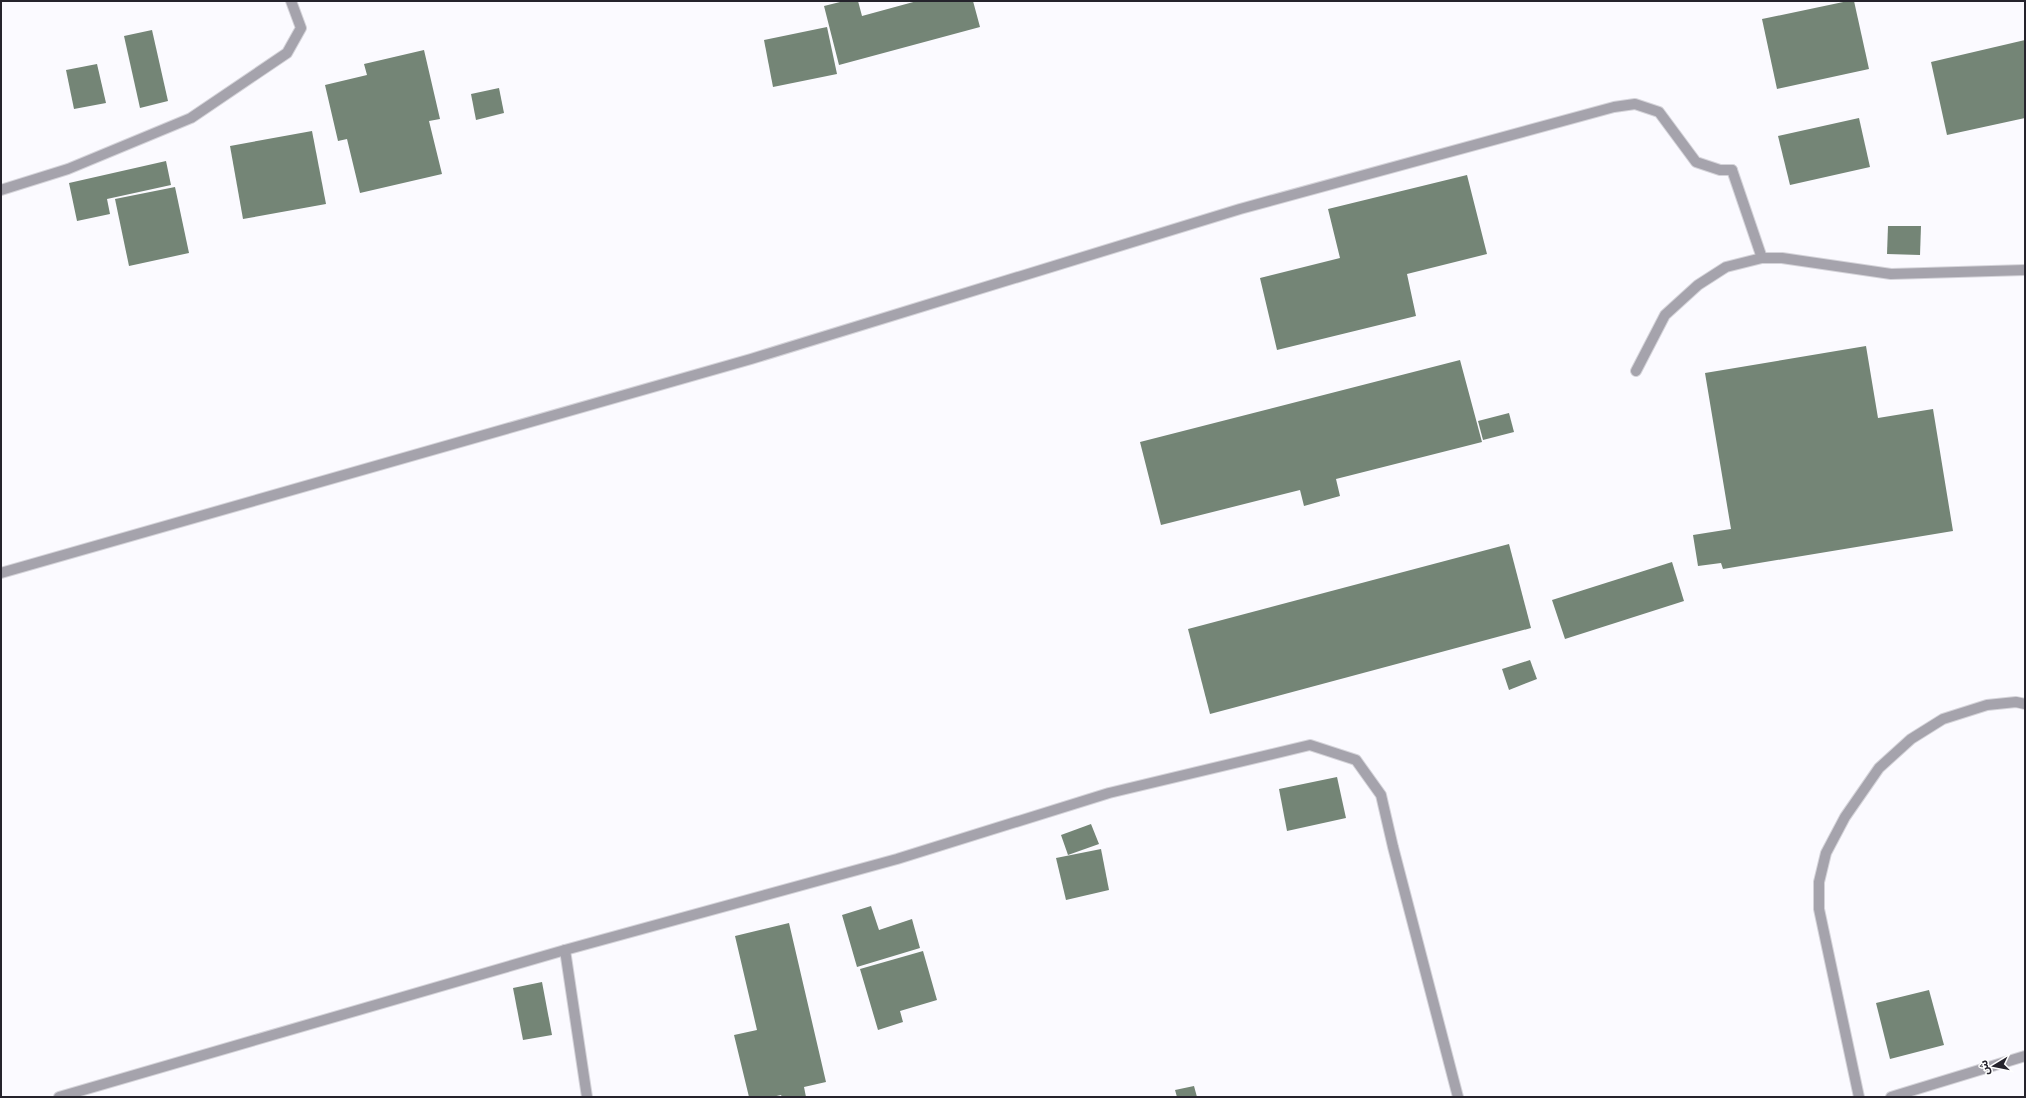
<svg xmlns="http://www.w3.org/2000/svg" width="2026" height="1098" font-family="'PT Sans','Noto Sans Arabic',sans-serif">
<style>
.building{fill:#748576}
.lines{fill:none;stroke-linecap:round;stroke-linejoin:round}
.service-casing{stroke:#d4d3d9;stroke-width:12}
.minor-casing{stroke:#d4d3d9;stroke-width:12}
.service{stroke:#a5a3ac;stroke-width:10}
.minor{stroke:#a5a3ac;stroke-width:10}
</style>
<rect width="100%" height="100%" fill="#fbfaff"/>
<!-- building -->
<g class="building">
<polygon points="844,1 858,1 862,16 917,1 973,1 980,27 839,65 824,6"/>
<polygon points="1848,1 1854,1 1869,69 1777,89 1762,19"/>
<polygon points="827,27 837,74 773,87 764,40"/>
<polygon points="152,30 168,101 140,108 124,36"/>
<polygon points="2025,40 2025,118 1947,135 1931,62"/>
<polygon points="424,50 440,119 429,121 442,174 360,193 347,139 338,141 325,85 367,75 364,64"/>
<polygon points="97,64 106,103 74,109 66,70"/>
<polygon points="499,88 504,113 476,120 471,94"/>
<polygon points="1859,118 1870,167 1790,185 1778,136"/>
<polygon points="312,131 326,204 243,219 230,146"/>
<polygon points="166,161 171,185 107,199 110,214 77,221 69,183"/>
<polygon points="1467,175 1487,254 1407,274 1416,316 1277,350 1260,278 1340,258 1328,209"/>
<polygon points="175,187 189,253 129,266 115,199"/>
<polygon points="1888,226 1921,226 1920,255 1887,254"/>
<polygon points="1866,346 1878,418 1933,409 1953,531 1723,569 1721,563 1698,566 1693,535 1731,529 1705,373"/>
<polygon points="1460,360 1482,442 1336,479 1340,496 1304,506 1300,490 1161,525 1140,442"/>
<polygon points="1509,413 1514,432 1483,440 1478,421"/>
<polygon points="1509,544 1531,628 1210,714 1188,629"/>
<polygon points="1672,562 1684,601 1565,639 1552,600"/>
<polygon points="1530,660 1537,679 1509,690 1502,669"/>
<polygon points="1337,777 1346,818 1287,831 1279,789"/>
<polygon points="1091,824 1099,844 1068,855 1061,835"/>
<polygon points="1101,849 1109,890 1066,900 1056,858"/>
<polygon points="871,906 879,930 912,919 920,948 857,967 842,915"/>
<polygon points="789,923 826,1082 804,1087 806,1097 782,1097 781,1095 772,1097 749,1097 734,1035 757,1030 735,936"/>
<polygon points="923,951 937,1000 900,1011 903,1022 878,1030 860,969"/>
<polygon points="542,982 552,1035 523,1040 513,988"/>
<polygon points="1929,990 1944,1045 1890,1059 1876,1003"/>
<polygon points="1194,1086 1197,1097 1177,1097 1175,1090"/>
</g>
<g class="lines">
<!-- service casing -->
<g class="service-casing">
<g id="service">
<polyline points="1732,170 1762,258"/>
<polyline points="1636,371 1665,315 1698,285 1726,267 1762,258 1782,258 1891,274 2025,270"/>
</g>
</g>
<!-- minor casing -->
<g class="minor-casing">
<g id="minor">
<polyline points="1,190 68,169 191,118 287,53 301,28 291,1"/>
<polyline points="1,573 751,359 1240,209 1614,107 1635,104 1659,112 1696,162 1720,170 1732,170"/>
<polyline points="565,950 587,1097"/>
<polyline points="59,1097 565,950 897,859 1109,793 1310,745 1356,760 1381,795 1393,847 1458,1097"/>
<polyline points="1859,1097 1819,909 1819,882 1826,853 1845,817 1879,768 1911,739 1943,719 1987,705 2016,702 2025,704"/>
<polyline points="1891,1097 2025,1056"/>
</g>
</g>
<!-- service -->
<use href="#service" class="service"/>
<!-- minor -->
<use href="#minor" class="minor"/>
</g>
<!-- border -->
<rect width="2026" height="1098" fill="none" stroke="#25232c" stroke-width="4"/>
<!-- north arrow -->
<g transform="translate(1994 1066) rotate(260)" stroke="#ffffff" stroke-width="3" paint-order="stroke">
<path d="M0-3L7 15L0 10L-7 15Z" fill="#25232c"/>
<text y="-6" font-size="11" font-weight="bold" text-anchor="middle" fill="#25232c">ش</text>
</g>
</svg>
